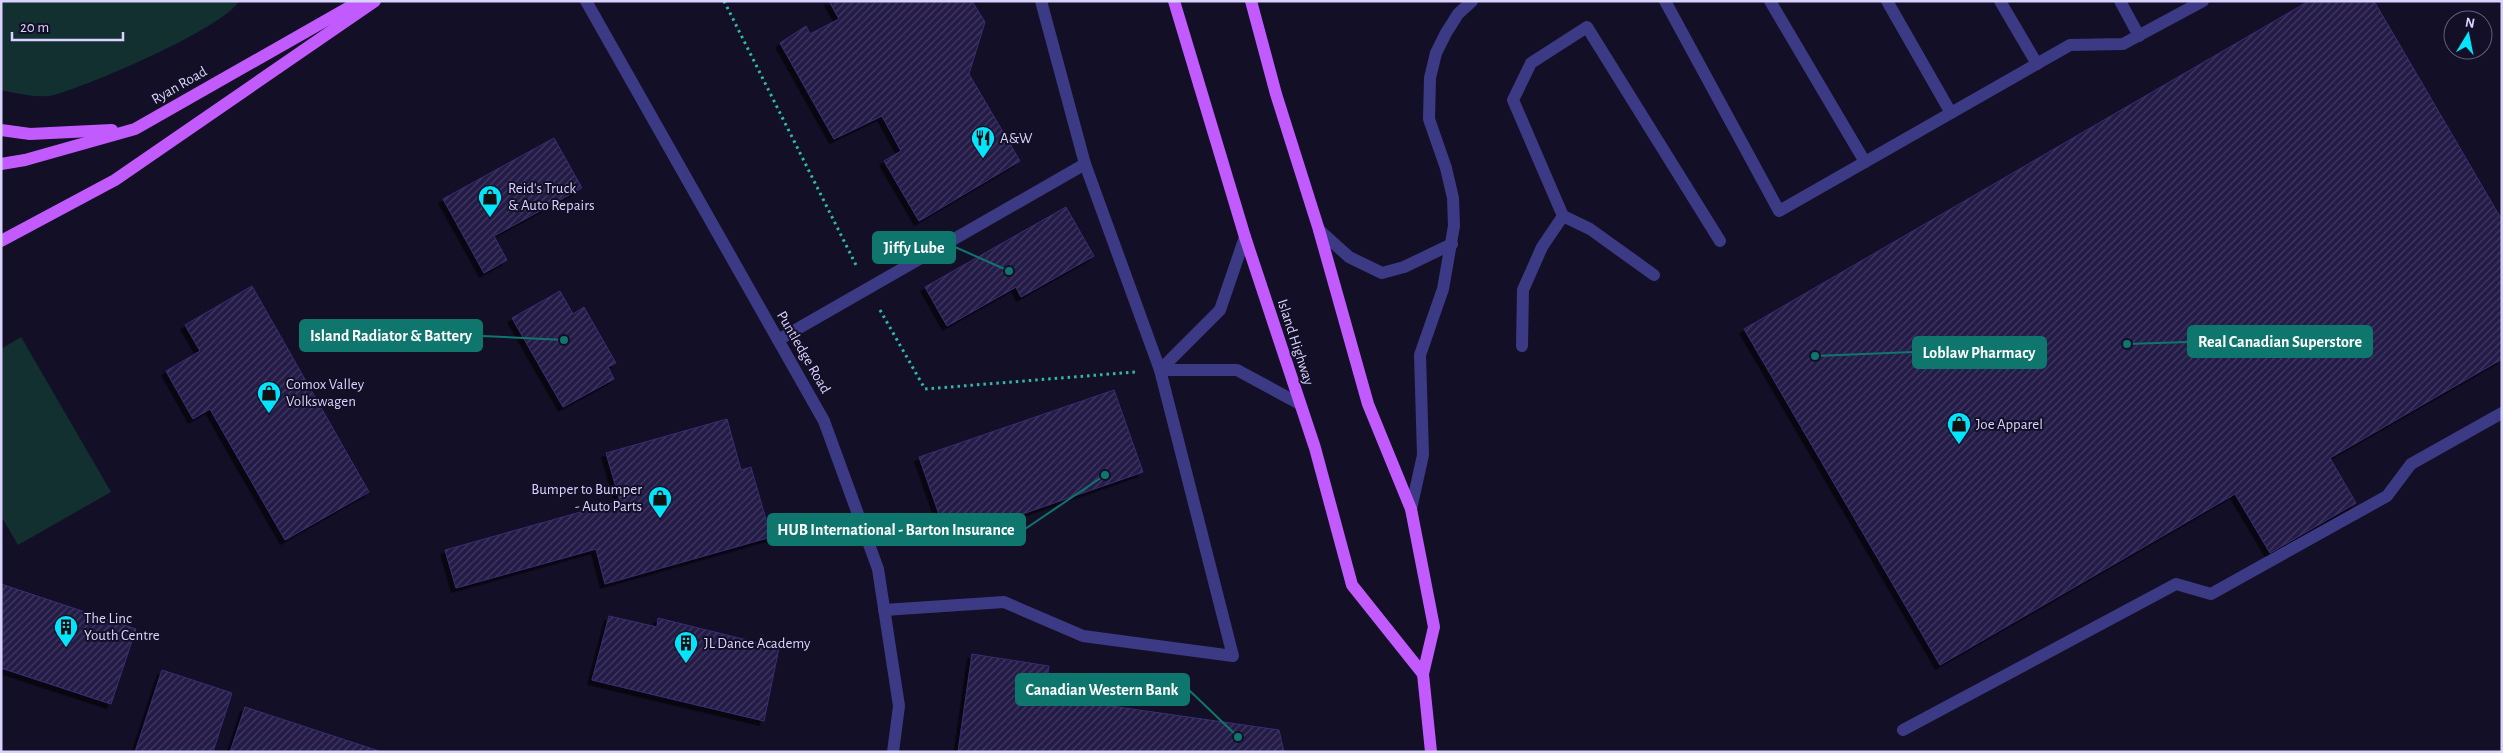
<svg xmlns="http://www.w3.org/2000/svg" width="2503" height="753" font-family="'Alegreya Sans',sans-serif">
<style>
.green{fill:#12302f}
.building{fill:url(#building-hatch);stroke:#3b2d73;filter:url(#shadow)}
.lines{fill:none;stroke-linecap:round;stroke-linejoin:round}
.path{stroke:#2fb8b0;stroke-width:3;stroke-dasharray:2.5 4;stroke-linecap:butt}
.minor{stroke:#3d3a85;stroke-width:12}
.major{stroke:#c25bff;stroke-width:12}
.labels{text-anchor:middle;stroke-width:4;stroke-linejoin:round;paint-order:stroke}
.street-label{font-size:15px;fill:#d9d4ff;stroke:#130f26}
.poi-label{font-size:15px;fill:#d9d4ff;stroke:#130f26;text-anchor:start}
.leader{fill:none;stroke:#0f766e;stroke-width:2}
.callout-dot{fill:#0f766e;stroke:#130f26;stroke-width:2}
.callout{fill:#0f766e;stroke:#0f766e;stroke-width:2}
.callout-label{font-size:16px;text-anchor:middle;font-weight:bold;fill:#fff}
</style>
<defs>
<pattern id="building-hatch" width="6" height="6" patternUnits="userSpaceOnUse" patternTransform="scale(1.25)"><rect width="6" height="6" fill="#241b47"/><path d="M-1 1l2-2M0 6l6-6M5 7l2-2" fill="none" stroke="#433b63"/></pattern>
<filter id="shadow"><feDropShadow dx="-4.5" dy="4.5" stdDeviation="0" flood-color="#0009"/></filter>
</defs>
<rect width="100%" height="100%" fill="#130f26"/>
<!-- green -->
<g class="green">
<path d="M 1,1 L 239,1 C 224,28 88,86 54,95 C 42,99 14,93 1,90 Z"/>
<polygon points="21,337 111,492 18,545 1,516 1,349"/>
</g>
<!-- building -->
<g class="building">
<polygon points="829,1 972,1 985,22 969,74 1020,161 919,221 884,161 901,151 882,116 834,139 780,43 806,26 810,34 839,19"/>
<polygon points="2309,1 2374,1 2502,220 2502,359 2330,458 2356,503 2270,553 2235,494 1940,665 1744,329"/>
<polygon points="554,138 582,188 494,236 507,260 484,273 443,199"/>
<polygon points="1066,207 1094,256 1021,297 1016,287 947,326 925,287"/>
<polygon points="252,286 369,492 285,540 210,409 193,419 166,371 200,351 185,325"/>
<polygon points="560,291 573,314 584,307 616,363 608,367 614,379 563,407 512,318"/>
<polygon points="1114,390 1143,472 948,540 919,457"/>
<polygon points="727,419 741,470 751,467 771,537 605,584 596,549 456,588 445,550 620,501 606,453"/>
<polygon points="1,584 136,629 111,704 1,668"/>
<polygon points="609,616 657,627 658,618 779,648 764,721 592,680"/>
<polygon points="972,654 1049,666 1045,691 1106,700 1104,705 1279,730 1284,752 958,752"/>
<polygon points="162,670 232,693 213,752 135,752"/>
<polygon points="245,707 382,752 230,752"/>
</g>
<g class="lines">
<!-- path -->
<g class="path">
<polyline points="724,1 856,265"/>
<polyline points="880,310 925,389 1135,372"/>
</g>
<!-- minor -->
<g class="minor">
<polyline points="586,1 824,421 878,569 899,706 893,752"/>
<polyline points="1665,1 1779,211 2070,45 2123,44 2203,1"/>
<polyline points="1770,1 1865,162"/>
<polyline points="1887,1 1951,113"/>
<polyline points="2000,1 2037,64"/>
<polyline points="2120,1 2139,36"/>
<polyline points="1319,230 1349,257 1382,273 1404,267 1452,244"/>
<polyline points="1654,275 1590,229 1563,216 1513,100 1531,63 1587,27 1720,241"/>
<polyline points="778,340 1085,164"/>
<polyline points="1522,346 1523,290 1542,247 1563,216"/>
<polyline points="1160,370 1220,310 1245,237"/>
<polyline points="1160,370 1237,370 1298,403"/>
<polyline points="1411,509 1423,455 1420,355 1443,289 1454,226 1453,198 1446,168 1429,119 1430,78 1436,53 1446,33 1458,14 1472,1"/>
<polyline points="884,610 1004,602 1083,636 1233,656 1160,370 1085,164 1041,1"/>
<polyline points="1903,730 2176,584 2211,594 2387,496 2411,464 2502,413"/>
</g>
<!-- major -->
<g class="major">
<polyline points="1174,1 1245,237 1315,448 1352,585 1423,674"/>
<polyline points="1251,1 1276,94 1319,230 1368,404 1411,509 1434,627 1423,674 1431,752"/>
<polyline points="1,130 30,134 112,130"/>
<polyline points="1,164 25,160 135,129 360,1"/>
<polyline points="1,241 115,180 375,1"/>
</g>
</g>
<!-- icons -->
<defs>
<g id="restaurant-pin" transform="scale(1.25)"><path d="M0 17L-7.5 6A9.5 9.5 0 1 1 7.5 6Z" fill="#00e5ff" stroke="#130f26"/><path d="M-5-6h1v4h1v-4h1v4h1v-4h1v5L-1.5 .5V6h-2V.5L-5-1ZM5-6V6H3V1.5H1.5Q1.5-4 5-6Z" fill="#111"/></g>
<g id="shop-pin" transform="scale(1.25)"><path d="M0 17L-7.5 6A9.5 9.5 0 1 1 7.5 6Z" fill="#00e5ff" stroke="#130f26"/><path d="M-5-2.5h2.3a2.7 3.5 0 0 1 5.4 0H5L5.5 6h-11ZM-1.5-2.5h3a1.5 2.3 0 0 0-3 0Z" fill="#111"/></g>
<g id="building-pin" transform="scale(1.25)"><path d="M0 17L-7.5 6A9.5 9.5 0 1 1 7.5 6Z" fill="#00e5ff" stroke="#130f26"/><path d="M-4-6H4V6H1V3H-1V6H-4ZM-2.5-4.3h1.7v1.8h-1.7ZM.8-4.3h1.7v1.8H.8ZM-2.5-1h1.7V.8h-1.7ZM.8-1h1.7V.8H.8Z" fill="#111"/></g>
</defs>
<g fill-rule="evenodd">
<use href="#restaurant-pin" x="983" y="138"/>
<use href="#shop-pin" x="490" y="197"/>
<use href="#shop-pin" x="269" y="393"/>
<use href="#shop-pin" x="1959" y="424"/>
<use href="#shop-pin" x="660" y="498"/>
<use href="#building-pin" x="66" y="627"/>
<use href="#building-pin" x="686" y="643"/>
</g>
<g class="labels">
<!-- street labels -->
<g class="street-label">
<text transform="translate(179 85) rotate(-30)" y="5">Ryan Road</text>
<text transform="translate(1296 342) rotate(72)" y="5">Island Highway</text>
<text transform="translate(804 352) rotate(60)" y="5">Puntledge Road</text>
</g>
<!-- poi labels -->
<g class="poi-label">
<text x="1000" y="143">A&amp;W</text>
<text x="508" y="193">Reid's Truck<tspan x="508" dy="17">&amp; Auto Repairs</tspan></text>
<text x="286" y="389">Comox Valley<tspan x="286" dy="17">Volkswagen</tspan></text>
<text x="1976" y="429">Joe Apparel</text>
<text x="642" y="494" text-anchor="end">Bumper to Bumper<tspan x="642" dy="17">- Auto Parts</tspan></text>
<text x="84" y="623">The Linc<tspan x="84" dy="17">Youth Centre</tspan></text>
<text x="704" y="648">JL Dance Academy</text>
</g>
</g>
<!-- callouts -->
<path class="leader" d="M1009 271L955 247M564 340L482 336M2127 344L2188 342M1815 356L1913 352M1105 475L1025 529M1238 737L1189 690"/>
<g class="callout-dot">
<circle cx="1009" cy="271" r="5"/>
<circle cx="564" cy="340" r="5"/>
<circle cx="2127" cy="344" r="5"/>
<circle cx="1815" cy="356" r="5"/>
<circle cx="1105" cy="475" r="5"/>
<circle cx="1238" cy="737" r="5"/>
</g>
<g class="callout">
<rect x="873" y="232" width="82" height="31" rx="5"/>
<rect x="300" y="320" width="182" height="31" rx="5"/>
<rect x="2188" y="326" width="184" height="31" rx="5"/>
<rect x="1913" y="337" width="133" height="31" rx="5"/>
<rect x="768" y="514" width="257" height="31" rx="5"/>
<rect x="1016" y="674" width="173" height="31" rx="5"/>
</g>
<g class="callout-label">
<text x="914" y="253">Jiffy Lube</text>
<text x="391" y="341">Island Radiator &amp; Battery</text>
<text x="2280" y="347">Real Canadian Superstore</text>
<text x="1979" y="358">Loblaw Pharmacy</text>
<text x="896" y="535">HUB International - Barton Insurance</text>
<text x="1102" y="695">Canadian Western Bank</text>
</g>
<!-- border -->
<rect width="2503" height="753" fill="none" stroke="#d9d4ff" stroke-width="5"/>
<!-- north arrow -->
<g transform="translate(2468 35) rotate(10)"><circle r="24" fill="#130f26" stroke="#625e7d"/>
<path d="M0-4L9 19L0 12L-9 19Z" fill="#00e5ff"/>
<text y="-8" font-size="14" font-weight="bold" text-anchor="middle" fill="#d9d4ff">N</text>
</g>
<!-- scale -->
<path d="M12 32v8h111v-8" fill="none" stroke="#d9d4ff" stroke-width="2.5"/>
<text x="20" y="32" font-size="15" fill="#d9d4ff" stroke="#130f26" stroke-width="4" paint-order="stroke">20 m</text>
</svg>
